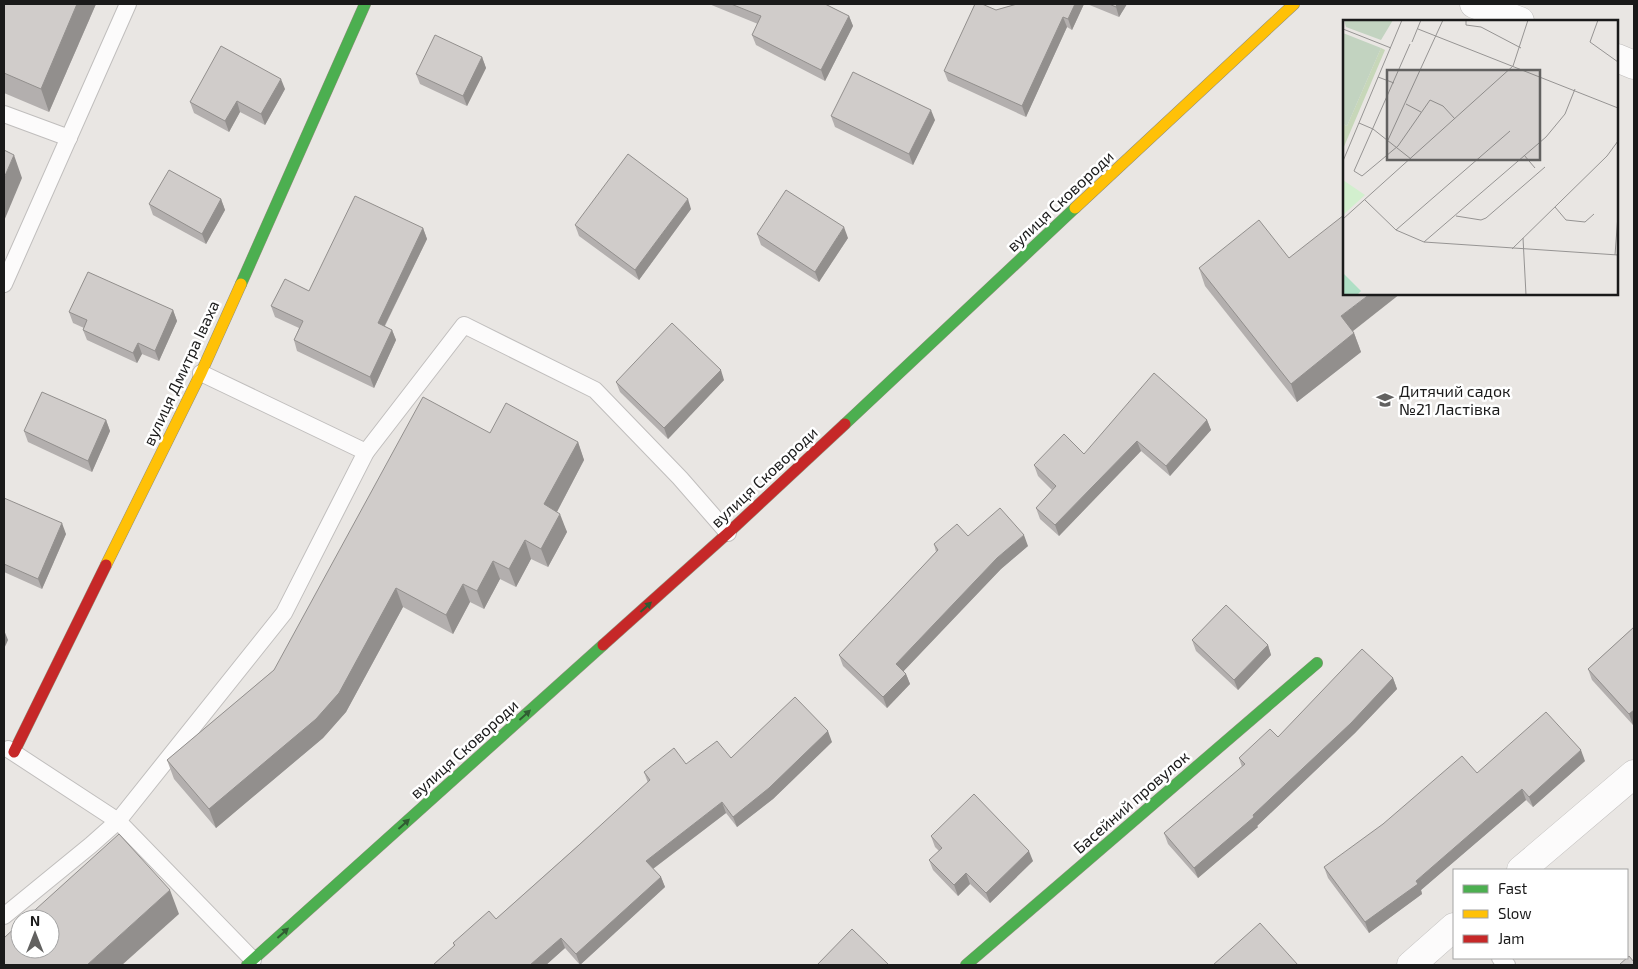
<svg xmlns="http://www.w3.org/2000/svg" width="1638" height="969" font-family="'Exo 2',sans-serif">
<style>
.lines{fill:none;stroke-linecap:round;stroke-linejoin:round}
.lane-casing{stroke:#c0bebd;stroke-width:18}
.street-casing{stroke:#c0bebd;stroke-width:29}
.fast-casing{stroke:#92907d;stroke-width:12}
.slow-casing{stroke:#92907d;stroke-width:12}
.jam-casing{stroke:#92907d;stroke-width:12}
.lane{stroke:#fcfbfb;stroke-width:16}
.street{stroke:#fcfbfb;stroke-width:28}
.fast{stroke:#4caf50;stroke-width:11}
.slow{stroke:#ffc107;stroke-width:11}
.jam{stroke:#c62828;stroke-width:11}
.wall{fill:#b3afae}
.shaded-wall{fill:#928f8d}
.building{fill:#d0ccca;stroke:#928f8d}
.oneway{fill:#305d32}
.labels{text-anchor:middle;stroke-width:5;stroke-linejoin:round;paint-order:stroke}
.street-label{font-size:16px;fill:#1a1a1a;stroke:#fff}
.poi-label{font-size:16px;fill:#1a1a1a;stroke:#fff;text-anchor:start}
.inset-road{fill:none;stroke:#969493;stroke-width:1}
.view{fill:#626160;fill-opacity:0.15;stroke:#626160;stroke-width:2.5}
.inset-edge{fill:none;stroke:#1a1a1a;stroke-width:2.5}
</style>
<rect width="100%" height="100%" fill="#e9e6e3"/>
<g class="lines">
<!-- lane casing -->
<g class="lane-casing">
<g id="lane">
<polyline points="4,114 69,138"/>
<polyline points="4,284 128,4"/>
<polyline points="201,373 366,452"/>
<polyline points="8,749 118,821 253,960"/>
<polyline points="4,916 91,845 118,821 284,613 366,452 464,325 595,390 680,478 728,533"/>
<polyline points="1500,958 1507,965"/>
</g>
</g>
<!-- street casing -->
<g class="street-casing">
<g id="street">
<polyline points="1474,4 1520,21"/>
<polyline points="1617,58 1634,65"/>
<polyline points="1521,870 1634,774"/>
<polyline points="1411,965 1454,927"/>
</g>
</g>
<!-- fast casing -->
<g class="fast-casing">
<g id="fast">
<polyline points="241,284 365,4"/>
<polyline points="845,424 1075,208"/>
<polyline points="247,965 603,645"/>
<polyline points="966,965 1317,663"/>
</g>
</g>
<!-- slow casing -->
<g class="slow-casing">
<g id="slow">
<polyline points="1075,208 1294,4"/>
<polyline points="106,565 201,373 241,284"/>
</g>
</g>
<!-- jam casing -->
<g class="jam-casing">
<g id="jam">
<polyline points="603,645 728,533 845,424"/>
<polyline points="14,752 106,565"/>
</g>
</g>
<!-- lane -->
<use href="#lane" class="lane"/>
<!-- street -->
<use href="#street" class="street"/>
<!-- fast -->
<use href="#fast" class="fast"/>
<!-- slow -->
<use href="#slow" class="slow"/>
<!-- jam -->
<use href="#jam" class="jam"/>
</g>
<!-- wall -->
<g class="wall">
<polygon points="4,4 96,4 49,112 4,93"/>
<polygon points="709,4 825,4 849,16 853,26 825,81 756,45 752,35 758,24"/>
<polygon points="1017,4 1084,4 1072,30 1067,27 1026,117 948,81 944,71 996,10"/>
<polygon points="1087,4 1127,4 1119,17"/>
<polygon points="482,57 486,68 467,106 420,84 416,74"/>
<polygon points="285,89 265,125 240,112 229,132 194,113 190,102"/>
<polygon points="831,116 935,120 913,165 835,127"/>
<polygon points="221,199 225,210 206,244 153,215 149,204"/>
<polygon points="691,209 639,280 579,236 575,225"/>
<polygon points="423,228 427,239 385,326 392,330 396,340 374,388 297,351 294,340 299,328 275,317 271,306 309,291"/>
<polygon points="757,234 848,238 819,282 761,245"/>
<polygon points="1289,258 1354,333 1361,352 1297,402 1205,286 1199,268"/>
<polygon points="173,310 177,321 159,361 142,354 137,363 87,340 83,330 84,328 73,323 69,312"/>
<polygon points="724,380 668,439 620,392 616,382"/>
<polygon points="106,420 110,431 92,472 28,442 24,431"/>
<polygon points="1207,420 1211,430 1170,476 1141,451 1059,536 1040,519 1036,508 1052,490 1038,476 1034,465 1084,454"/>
<polygon points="490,433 578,442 584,460 557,512 567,532 548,567 531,559 516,587 500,579 484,609 470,602 453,634 403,607 346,712 323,738 216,828 174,779 167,760 274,670"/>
<polygon points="4,498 66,534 42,589 4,572"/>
<polygon points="968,536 1028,546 1001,569 903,671 906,674 910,684 887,708 843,666 839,655 936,552 934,544"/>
<polygon points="1634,627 1633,725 1592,680 1588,669"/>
<polygon points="1192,640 1268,645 1271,655 1238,690 1196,651"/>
<polygon points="1393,678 1397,689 1355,733 1257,826 1258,827 1198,878 1168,844 1164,833 1242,767 1239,758 1278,737"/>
<polygon points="832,742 773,799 737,827 726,813 653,869 661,877 665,887 580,965 565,948 546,965 433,965 454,946 453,943 496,919 648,783 644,772 686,764 731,758"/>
<polygon points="1585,761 1533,807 1526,800 1421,890 1422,894 1369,933 1328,878 1324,867 1477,773"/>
<polygon points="931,836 1033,861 990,903 970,884 958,896 933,870 929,860 939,851 935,847"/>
</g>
<!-- shaded-wall -->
<g class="shaded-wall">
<polygon points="77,4 96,4 49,112 41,89"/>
<polygon points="1075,4 1084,4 1072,30 1068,19"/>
<polygon points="1117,4 1127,4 1119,17 1116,7"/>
<polygon points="849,16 853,26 825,81 821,70"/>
<polygon points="1063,17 1067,27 1026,117 1022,106"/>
<polygon points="482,57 486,68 467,106 463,96"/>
<polygon points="281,79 285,89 265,125 261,114"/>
<polygon points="237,101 240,112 229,132 225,121"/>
<polygon points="931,110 935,120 913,165 909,154"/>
<polygon points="14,155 22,178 4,221 4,178"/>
<polygon points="221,199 225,210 206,244 202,234"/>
<polygon points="688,199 691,209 639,280 635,270"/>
<polygon points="844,227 848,238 819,282 815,272"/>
<polygon points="423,228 427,239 381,333 378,323"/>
<polygon points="1370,294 1400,294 1348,335 1341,316"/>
<polygon points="173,310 177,321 159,361 155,351"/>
<polygon points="392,330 396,340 374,388 370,377"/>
<polygon points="1354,333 1361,352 1297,402 1291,384"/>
<polygon points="138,343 142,354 137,363 133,353"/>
<polygon points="721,370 724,380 668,439 664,428"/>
<polygon points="106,420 110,431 92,472 88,461"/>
<polygon points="1207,420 1211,430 1170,476 1166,466"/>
<polygon points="1137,441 1141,451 1059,536 1055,525"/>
<polygon points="578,442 584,460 551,523 544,504"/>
<polygon points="560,514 567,532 548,567 541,549"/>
<polygon points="62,523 66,534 42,589 38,579"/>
<polygon points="1024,535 1028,546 1001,569 900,675 896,664 997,558"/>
<polygon points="525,540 531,559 516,587 509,569"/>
<polygon points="493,561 500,579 484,609 477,591"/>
<polygon points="463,584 470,602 453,634 446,615"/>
<polygon points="396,588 403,607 346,712 323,738 216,828 209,809"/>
<polygon points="4,630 8,640 4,649"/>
<polygon points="1268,645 1271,655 1238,690 1234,680"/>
<polygon points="906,674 910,684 887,708 883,697"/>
<polygon points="1393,678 1397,689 1355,733 1257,826 1258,827 1198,878 1194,868 1253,815"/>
<polygon points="1634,710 1634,724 1633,725 1629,714"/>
<polygon points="828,731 832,742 773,799 737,827 733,817"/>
<polygon points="1581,750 1585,761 1533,807 1529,797"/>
<polygon points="1522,789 1526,800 1421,890 1422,894 1369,933 1365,922 1416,881"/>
<polygon points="722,802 726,813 650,871 646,861"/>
<polygon points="1029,851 1033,861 990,903 986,893"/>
<polygon points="966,873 970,884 958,896 954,885"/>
<polygon points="661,877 665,887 580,965 576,954"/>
<polygon points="170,890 179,914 122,965 87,965"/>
<polygon points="561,938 565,948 546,965 530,965"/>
</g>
<!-- building -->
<g class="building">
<polygon points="4,4 77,4 41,89 4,73"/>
<polygon points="731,4 825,4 849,16 821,70 752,35 761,16"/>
<polygon points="975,4 982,4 996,10 1017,4 1075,4 1068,19 1063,17 1022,106 944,71"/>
<polygon points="1109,4 1117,4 1116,7"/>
<polygon points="435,35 482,57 463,96 416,74"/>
<polygon points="221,46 281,79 261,114 237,101 225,121 190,102"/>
<polygon points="853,72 931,110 909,154 831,116"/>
<polygon points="4,150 14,155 4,178"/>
<polygon points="628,154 688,199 635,270 575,225"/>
<polygon points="169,170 221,199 202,234 149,204"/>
<polygon points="786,190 844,227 815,272 757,234"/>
<polygon points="355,196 423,228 378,323 392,330 370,377 294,340 303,321 271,306 285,279 309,291"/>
<polygon points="1344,215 1344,294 1370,294 1341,316 1354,333 1291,384 1199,268 1259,220 1289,258"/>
<polygon points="88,272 173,310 155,351 138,343 133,353 83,330 87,320 69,312"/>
<polygon points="672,323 721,370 664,428 616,382"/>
<polygon points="1154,373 1207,420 1166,466 1137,441 1055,525 1036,508 1056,486 1034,465 1064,434 1084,454"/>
<polygon points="42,392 106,420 88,461 24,431"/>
<polygon points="423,397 490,433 506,403 578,442 544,504 560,514 541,549 525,540 509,569 493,561 477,591 463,584 446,615 396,588 339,693 316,719 209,809 167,760 274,670"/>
<polygon points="4,498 62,523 38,579 4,564"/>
<polygon points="1000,508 1024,535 997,558 896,664 906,674 883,697 839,655 938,550 934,544 957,524 968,536"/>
<polygon points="1226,605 1268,645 1234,680 1192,640"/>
<polygon points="1634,627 1634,710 1629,714 1588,669"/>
<polygon points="1362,649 1393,678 1351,723 1253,815 1254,817 1194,868 1164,833 1245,764 1239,758 1270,729 1278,737"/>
<polygon points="795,697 828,731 769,788 733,817 722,802 646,861 661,877 576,954 561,938 530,965 433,965 455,945 453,943 489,911 496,919 579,845 650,780 644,772 674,748 686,764 717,741 731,758"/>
<polygon points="1546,712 1581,750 1529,797 1522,789 1416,881 1418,884 1365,922 1324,867 1383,824 1462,756 1477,773"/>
<polygon points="974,794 1029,851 986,893 966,873 954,885 929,860 942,848 931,836"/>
<polygon points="119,834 170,890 87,965 4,965 4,938 20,923 20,949 50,949 50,919 25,919"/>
<polygon points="1260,923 1298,965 1213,965"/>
<polygon points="852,929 889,965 817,965"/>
<polygon points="1629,956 1634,962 1634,965 1619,965"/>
</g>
<!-- one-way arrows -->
<defs><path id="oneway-solid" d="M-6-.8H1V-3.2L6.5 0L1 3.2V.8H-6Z" transform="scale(1.25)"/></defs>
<g class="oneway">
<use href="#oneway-solid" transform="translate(646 607) rotate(-42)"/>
<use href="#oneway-solid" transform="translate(525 715) rotate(-42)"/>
<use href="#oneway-solid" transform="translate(404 824) rotate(-42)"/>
<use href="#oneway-solid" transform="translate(283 933) rotate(-42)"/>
</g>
<!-- icons -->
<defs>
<g id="school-bare" transform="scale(1.35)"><path d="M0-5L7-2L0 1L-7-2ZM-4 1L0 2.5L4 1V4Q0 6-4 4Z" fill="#626160" stroke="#fff" stroke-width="2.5" paint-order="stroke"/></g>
</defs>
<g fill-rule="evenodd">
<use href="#school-bare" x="1385" y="400"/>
</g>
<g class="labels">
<!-- street labels -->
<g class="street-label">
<text transform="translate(1060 201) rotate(-43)" y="6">вулиця Сковороди</text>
<text transform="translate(181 373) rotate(-65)" y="6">вулиця Дмитра Іваха</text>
<text transform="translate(764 477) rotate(-43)" y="6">вулиця Сковороди</text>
<text transform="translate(464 749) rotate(-42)" y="6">вулиця Сковороди</text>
<text transform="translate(1131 802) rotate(-41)" y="6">Басейний провулок</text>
</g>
<!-- poi labels -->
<g class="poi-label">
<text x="1399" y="397">Дитячий садок<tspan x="1399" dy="18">№21 Ластівка</tspan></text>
</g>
</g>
<!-- overview -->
<g transform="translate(1343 20)">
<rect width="275" height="275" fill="#e9e6e3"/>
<path d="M 38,28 L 42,30 L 0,129 L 0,104 L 4,106 Z" fill="#c7d7b9"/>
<path d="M 1,0 L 50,0 L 38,20 L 3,7 ZM 0,13 L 38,28 L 4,106 L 0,104 Z" fill="#c2d3c0"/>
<path d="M 0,160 L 22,175 L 0,195 Z" fill="#d2efce"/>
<path d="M 0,253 L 18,271 L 14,275 L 0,275 Z" fill="#afdfc5"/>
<path class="inset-road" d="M 123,0 L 123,5 L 138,7 L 178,28M 255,0 L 247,22 L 275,42M 0,9 L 48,28M 75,9 L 275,88M 69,22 L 78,0M 67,24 L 11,151 L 19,156 L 55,126 L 87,80 L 100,86 L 112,99M 35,57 L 51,63M 63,84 L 78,92M 16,103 L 30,109 L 68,139M 45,120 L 100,0M 181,135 L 192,148M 0,141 L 59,0M 22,180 L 53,210 L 81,222 L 275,235M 212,187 L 223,200 L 242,202 L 251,194M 113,196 L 138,200 L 143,198 L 202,147M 0,199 L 170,46 L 185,0M 53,210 L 167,111M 180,218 L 183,275M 81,222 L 203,117 L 222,94 L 232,69M 169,229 L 264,136 L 275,121M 272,235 L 275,195"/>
<path class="view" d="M 44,50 L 197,50 L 197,140 L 44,140 Z"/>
<rect width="275" height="275" class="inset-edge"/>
</g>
<!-- border -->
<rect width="1638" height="969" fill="none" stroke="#1a1a1a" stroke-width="10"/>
<!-- legend -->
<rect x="1453" y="869" width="175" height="90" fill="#ffffff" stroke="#a3a3a3"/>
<rect x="1463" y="885" width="25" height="8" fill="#4caf50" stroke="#a3a3a3"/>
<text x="1498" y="894" font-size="15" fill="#1a1a1a">Fast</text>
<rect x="1463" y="910" width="25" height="8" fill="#ffc107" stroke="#a3a3a3"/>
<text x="1498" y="919" font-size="15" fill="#1a1a1a">Slow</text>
<rect x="1463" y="935" width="25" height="8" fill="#c62828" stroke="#a3a3a3"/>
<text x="1498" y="944" font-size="15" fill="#1a1a1a">Jam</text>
<!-- north arrow -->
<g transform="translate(35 934)"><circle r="24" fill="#ffffff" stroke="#a3a3a3"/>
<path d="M0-4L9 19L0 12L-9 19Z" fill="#626160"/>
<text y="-8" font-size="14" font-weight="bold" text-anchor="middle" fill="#1a1a1a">N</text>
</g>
</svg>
